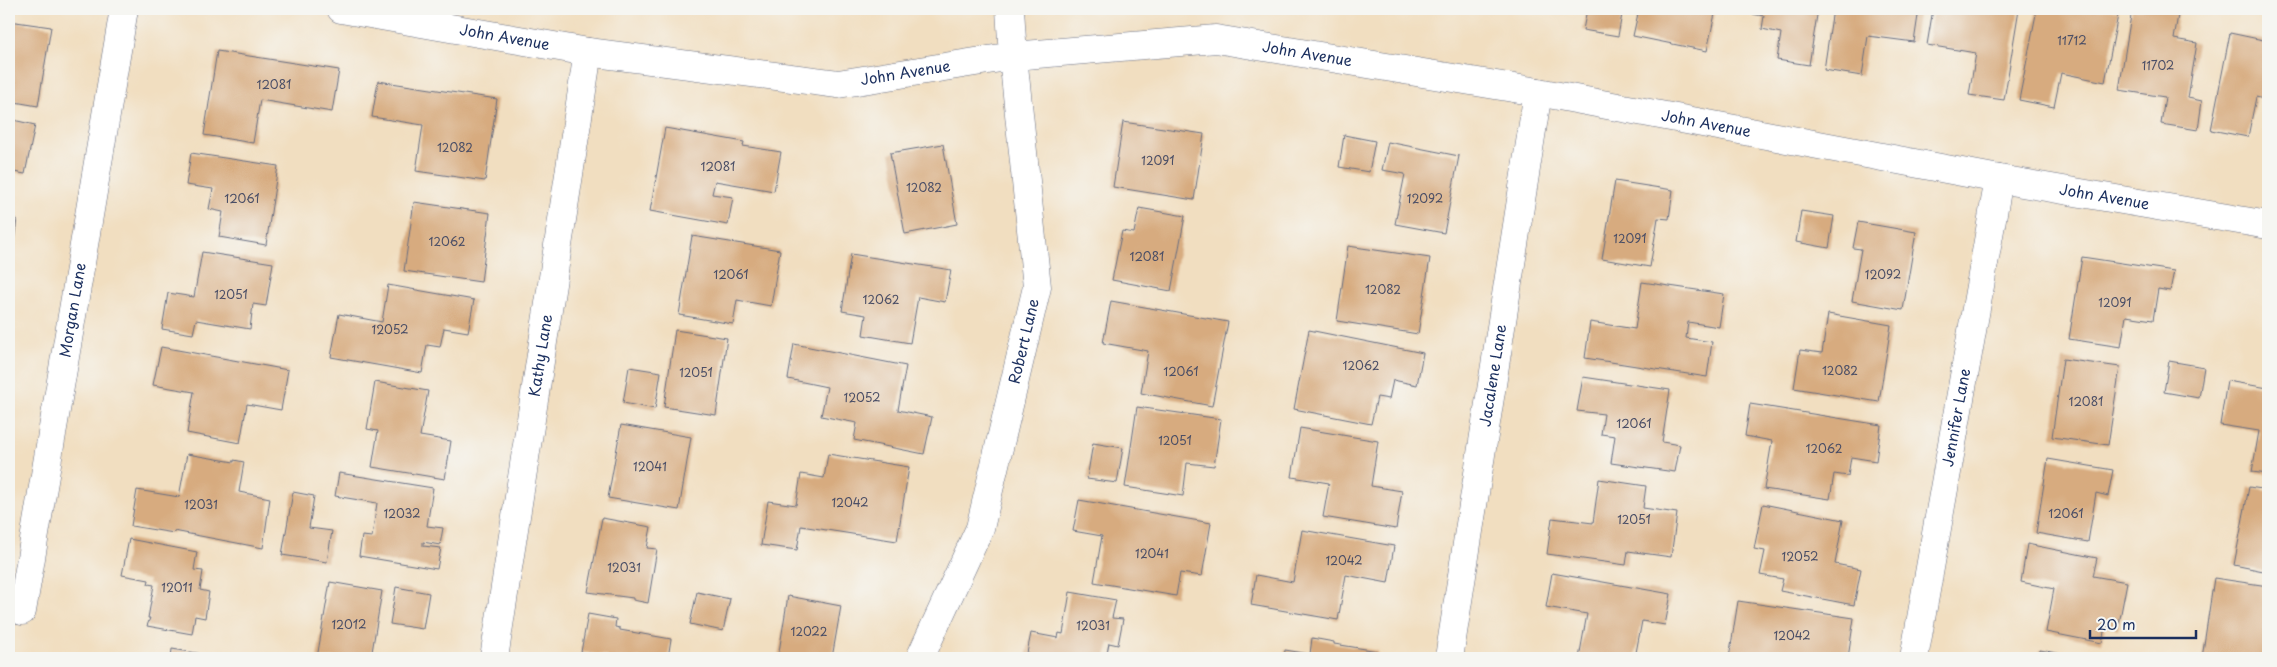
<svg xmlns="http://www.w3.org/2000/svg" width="2277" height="667" font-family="'Playpen Sans',sans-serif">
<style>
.building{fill:#d7ab7f}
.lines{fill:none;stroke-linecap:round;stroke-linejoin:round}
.minor-casing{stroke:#666c80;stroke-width:29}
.minor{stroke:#fff;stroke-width:28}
.labels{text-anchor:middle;stroke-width:4;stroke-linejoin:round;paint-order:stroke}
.number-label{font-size:12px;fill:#4a4e66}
.street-label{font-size:15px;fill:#1b2f5e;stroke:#f6f6f2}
</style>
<rect width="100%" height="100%" fill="#f6f6f2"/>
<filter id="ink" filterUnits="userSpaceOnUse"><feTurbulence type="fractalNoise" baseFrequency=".02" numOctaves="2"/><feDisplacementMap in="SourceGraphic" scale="10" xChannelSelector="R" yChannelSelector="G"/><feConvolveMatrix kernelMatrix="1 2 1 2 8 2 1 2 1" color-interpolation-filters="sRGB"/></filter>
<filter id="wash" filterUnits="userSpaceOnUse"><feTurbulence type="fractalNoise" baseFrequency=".0096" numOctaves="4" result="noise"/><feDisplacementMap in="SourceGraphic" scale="20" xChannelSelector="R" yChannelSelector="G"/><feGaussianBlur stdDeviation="1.12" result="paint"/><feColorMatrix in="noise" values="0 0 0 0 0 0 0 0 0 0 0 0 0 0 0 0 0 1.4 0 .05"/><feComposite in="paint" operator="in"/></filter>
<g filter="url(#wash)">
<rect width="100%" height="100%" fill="#f1dec0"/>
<g id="blocks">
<!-- building -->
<g class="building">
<polygon points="1587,9 1623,9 1618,36 1583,30"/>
<polygon points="1639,9 1716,9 1707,51 1633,36"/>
<polygon points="1740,9 1818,9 1809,65 1777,60 1781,33 1762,29 1764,16 1739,12"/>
<polygon points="1833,9 1919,9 1914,42 1868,36 1862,76 1824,70"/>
<polygon points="1933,9 2019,9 2004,100 1969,95 1976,53 1927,45"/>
<polygon points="2037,9 2119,10 2105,82 2061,73 2054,107 2019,100"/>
<polygon points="2132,9 2179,9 2174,39 2197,43 2188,98 2202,101 2198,130 2161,124 2165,97 2119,90"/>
<polygon points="9,21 51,27 38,106 9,101"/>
<polygon points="2230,33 2268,41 2268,100 2256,97 2248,137 2211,130"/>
<polygon points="217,51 339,70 332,112 260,100 253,143 204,135"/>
<polygon points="378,81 497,99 485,181 416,171 423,125 372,117"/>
<polygon points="9,119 35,125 25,174 14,172 10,192"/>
<polygon points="1123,122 1204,134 1194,200 1113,187"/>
<polygon points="665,128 744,142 743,146 781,152 774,191 715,181 712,194 733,197 728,225 650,211"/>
<polygon points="1344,135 1375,141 1369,172 1339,167"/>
<polygon points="1388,142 1459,156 1444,233 1395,224 1405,174 1382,170"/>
<polygon points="943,144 957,224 905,234 890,153"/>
<polygon points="191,153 278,166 266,245 219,237 223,212 209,209 213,189 186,185"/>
<polygon points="1615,181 1673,190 1669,219 1658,218 1650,267 1602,259"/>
<polygon points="414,202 490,213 481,282 404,271"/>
<polygon points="1139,208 1185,216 1171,291 1112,280 1122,231 1134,233"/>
<polygon points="1801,211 1834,216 1829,248 1796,242"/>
<polygon points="9,217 17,219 10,272 9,272"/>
<polygon points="1858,222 1916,232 1903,310 1852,301 1861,249 1853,248"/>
<polygon points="692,236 780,250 771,306 737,300 733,324 679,315"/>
<polygon points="1348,246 1430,258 1418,334 1337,321"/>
<polygon points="202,252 273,263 266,306 253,304 250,329 196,320 193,334 162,329 168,293 194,297"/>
<polygon points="851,254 951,270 945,302 918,297 910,343 863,335 866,315 842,311"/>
<polygon points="2082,257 2174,271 2170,291 2158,289 2153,320 2126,316 2121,347 2069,339"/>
<polygon points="1642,282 1724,294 1719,327 1688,322 1686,338 1712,342 1707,377 1585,358 1590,322 1635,329"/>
<polygon points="388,285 474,300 468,332 444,328 440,347 427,345 422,373 331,357 339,314 382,322"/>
<polygon points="1111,301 1228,322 1212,406 1141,393 1148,351 1103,343"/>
<polygon points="1828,314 1891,325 1879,402 1794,388 1800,350 1822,353"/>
<polygon points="675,330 727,338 716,415 664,407"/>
<polygon points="1309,330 1423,353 1417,385 1393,380 1389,399 1377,397 1371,424 1294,409"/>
<polygon points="794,344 906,366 898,410 932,417 924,454 854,440 857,423 821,416 827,387 788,379"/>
<polygon points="161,347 288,370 281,410 247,404 240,443 187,433 194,392 153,385"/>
<polygon points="2063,359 2120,367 2108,445 2052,437"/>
<polygon points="2169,361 2204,367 2199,398 2164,392"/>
<polygon points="629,367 661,372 655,409 623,403"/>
<polygon points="1583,377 1670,390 1662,442 1680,445 1675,472 1611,463 1615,436 1601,434 1604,414 1577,411"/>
<polygon points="2227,381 2268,388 2268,474 2252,472 2259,431 2220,425"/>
<polygon points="375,382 428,391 420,436 451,441 445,479 372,467 378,431 367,429"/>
<polygon points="1750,404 1881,425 1876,461 1851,457 1848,476 1834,474 1830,499 1764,489 1772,441 1745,436"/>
<polygon points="1137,407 1221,419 1214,466 1187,463 1183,496 1125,487"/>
<polygon points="621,425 691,437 679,510 608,498"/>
<polygon points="1300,428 1378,441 1371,486 1402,491 1396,529 1323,517 1329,483 1292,477"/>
<polygon points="1093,443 1123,448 1117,483 1087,479"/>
<polygon points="187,454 234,462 234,460 244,462 239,492 270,498 263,548 174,531 174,533 131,526 137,490 179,497"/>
<polygon points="828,454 909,467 897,541 801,526 797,550 761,545 768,501 796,505 801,474 824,478"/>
<polygon points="2048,459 2113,470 2108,496 2096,493 2088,542 2036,533"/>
<polygon points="339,473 433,488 427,526 443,528 440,545 423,542 423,546 441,548 437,569 359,556 362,536 372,537 377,503 335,496"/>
<polygon points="1599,479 1646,486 1643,508 1677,513 1671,557 1628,551 1626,565 1547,554 1552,518 1593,523"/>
<polygon points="2249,487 2268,490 2268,572 2234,565"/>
<polygon points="293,492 314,496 309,528 332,531 327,562 282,555"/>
<polygon points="1079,500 1211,523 1202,576 1180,573 1176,596 1094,582 1102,536 1073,531"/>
<polygon points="1763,504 1843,520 1835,564 1861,569 1854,605 1780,591 1783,579 1760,575 1765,551 1754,549"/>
<polygon points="602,518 651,527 647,548 657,549 648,603 633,600 633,598 588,592"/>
<polygon points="1302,530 1394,546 1388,583 1346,575 1338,620 1251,605 1256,575 1293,582"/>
<polygon points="129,539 197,552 194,570 203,571 200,590 209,592 205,618 195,616 192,634 147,626 150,618 148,618 154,585 148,584 149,580 122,575"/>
<polygon points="2027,544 2097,558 2093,576 2127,582 2118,629 2105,626 2102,643 2046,632 2054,589 2021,582"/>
<polygon points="1552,573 1671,594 1665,625 1642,621 1635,658 1579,658 1587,614 1546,607"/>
<polygon points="2214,578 2268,586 2268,658 2202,658"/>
<polygon points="330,582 382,591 371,658 317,658"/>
<polygon points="396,587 429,593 423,629 390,624"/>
<polygon points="697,592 730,599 723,631 690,624"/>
<polygon points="1070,592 1116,600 1112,618 1123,619 1118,645 1109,643 1106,658 1026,658 1031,633 1058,638 1059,633 1063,634"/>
<polygon points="788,596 841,606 832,658 778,658"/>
<polygon points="1738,601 1854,618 1848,658 1819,655 1819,658 1729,658"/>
<polygon points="588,614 616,619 615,627 620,628 620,630 671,639 668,658 607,658 607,656 581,652"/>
<polygon points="1312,638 1334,642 1334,644 1378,651 1377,658 1284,658 1285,650 1310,654"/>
<polygon points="172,649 221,657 221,658 171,658"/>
<polygon points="2040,650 2079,657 2079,658 2039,658"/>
</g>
</g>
</g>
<g filter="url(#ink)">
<use href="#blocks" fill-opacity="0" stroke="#666c80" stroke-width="1"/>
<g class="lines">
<!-- minor casing -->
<g class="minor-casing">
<g id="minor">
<path id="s1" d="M 341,9 L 588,52 L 838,84 L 1013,56 L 1216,39 L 1538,92 L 1999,179 L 2268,225"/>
<path id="s2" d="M 22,611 L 124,9"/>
<path id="s3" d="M 494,658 L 588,52"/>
<path id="s4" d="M 920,658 L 980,528 L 1037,287 L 1013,56 L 1010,9"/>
<path id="s5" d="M 1449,658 L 1538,92"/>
<path id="s6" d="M 1914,658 L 1999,179"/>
</g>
</g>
<!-- minor -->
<use href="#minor" class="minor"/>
</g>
</g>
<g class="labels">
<!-- number labels -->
<g class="number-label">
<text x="2072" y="45">11712</text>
<text x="2158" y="70">11702</text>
<text x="274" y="89">12081</text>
<text x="455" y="152">12082</text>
<text x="1158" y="165">12091</text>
<text x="718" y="171">12081</text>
<text x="924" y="192">12082</text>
<text x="242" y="203">12061</text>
<text x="1425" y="203">12092</text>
<text x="1630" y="243">12091</text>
<text x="447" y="246">12062</text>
<text x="1147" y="261">12081</text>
<text x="731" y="279">12061</text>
<text x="1883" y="279">12092</text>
<text x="1383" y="294">12082</text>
<text x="231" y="299">12051</text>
<text x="881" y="304">12062</text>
<text x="2115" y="307">12091</text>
<text x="390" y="334">12052</text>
<text x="1361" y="370">12062</text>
<text x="1840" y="375">12082</text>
<text x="1181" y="376">12061</text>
<text x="696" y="377">12051</text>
<text x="862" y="402">12052</text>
<text x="2086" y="406">12081</text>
<text x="1634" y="428">12061</text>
<text x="1175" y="445">12051</text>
<text x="1824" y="453">12062</text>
<text x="650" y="471">12041</text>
<text x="850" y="507">12042</text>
<text x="201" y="509">12031</text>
<text x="402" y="518">12032</text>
<text x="2066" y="518">12061</text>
<text x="1634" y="524">12051</text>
<text x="1152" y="558">12041</text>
<text x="1800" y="561">12052</text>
<text x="1344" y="565">12042</text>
<text x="624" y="572">12031</text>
<text x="177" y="592">12011</text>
<text x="349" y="629">12012</text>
<text x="1093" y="630">12031</text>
<text x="809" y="636">12022</text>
<text x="1792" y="640">12042</text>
</g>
<!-- street labels -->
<g class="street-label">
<text dy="5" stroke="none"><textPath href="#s1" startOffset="166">John Avenue</textPath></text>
<text dy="5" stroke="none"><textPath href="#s1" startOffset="976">John Avenue</textPath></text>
<text dy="5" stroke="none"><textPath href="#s1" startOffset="571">John Avenue</textPath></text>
<text dy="5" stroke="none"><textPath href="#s1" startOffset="1381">John Avenue</textPath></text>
<text dy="5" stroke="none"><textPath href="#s1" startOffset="1786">John Avenue</textPath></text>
<text dy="5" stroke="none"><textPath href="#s2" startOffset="305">Morgan Lane</textPath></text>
<text dy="5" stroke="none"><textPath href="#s4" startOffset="335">Robert Lane</textPath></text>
<text dy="5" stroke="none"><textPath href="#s3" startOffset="306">Kathy Lane</textPath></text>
<text dy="5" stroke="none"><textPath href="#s5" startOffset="286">Jacalene Lane</textPath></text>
<text dy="5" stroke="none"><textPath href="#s6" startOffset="244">Jennifer Lane</textPath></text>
</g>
</g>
<!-- margin -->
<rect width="2277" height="667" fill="none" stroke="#f6f6f2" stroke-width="30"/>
<!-- scale -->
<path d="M2090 630v8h106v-8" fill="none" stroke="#1b2f5e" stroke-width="2.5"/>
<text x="2097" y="630" font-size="15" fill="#1b2f5e" stroke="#f6f6f2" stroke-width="4" paint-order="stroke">20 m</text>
</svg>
